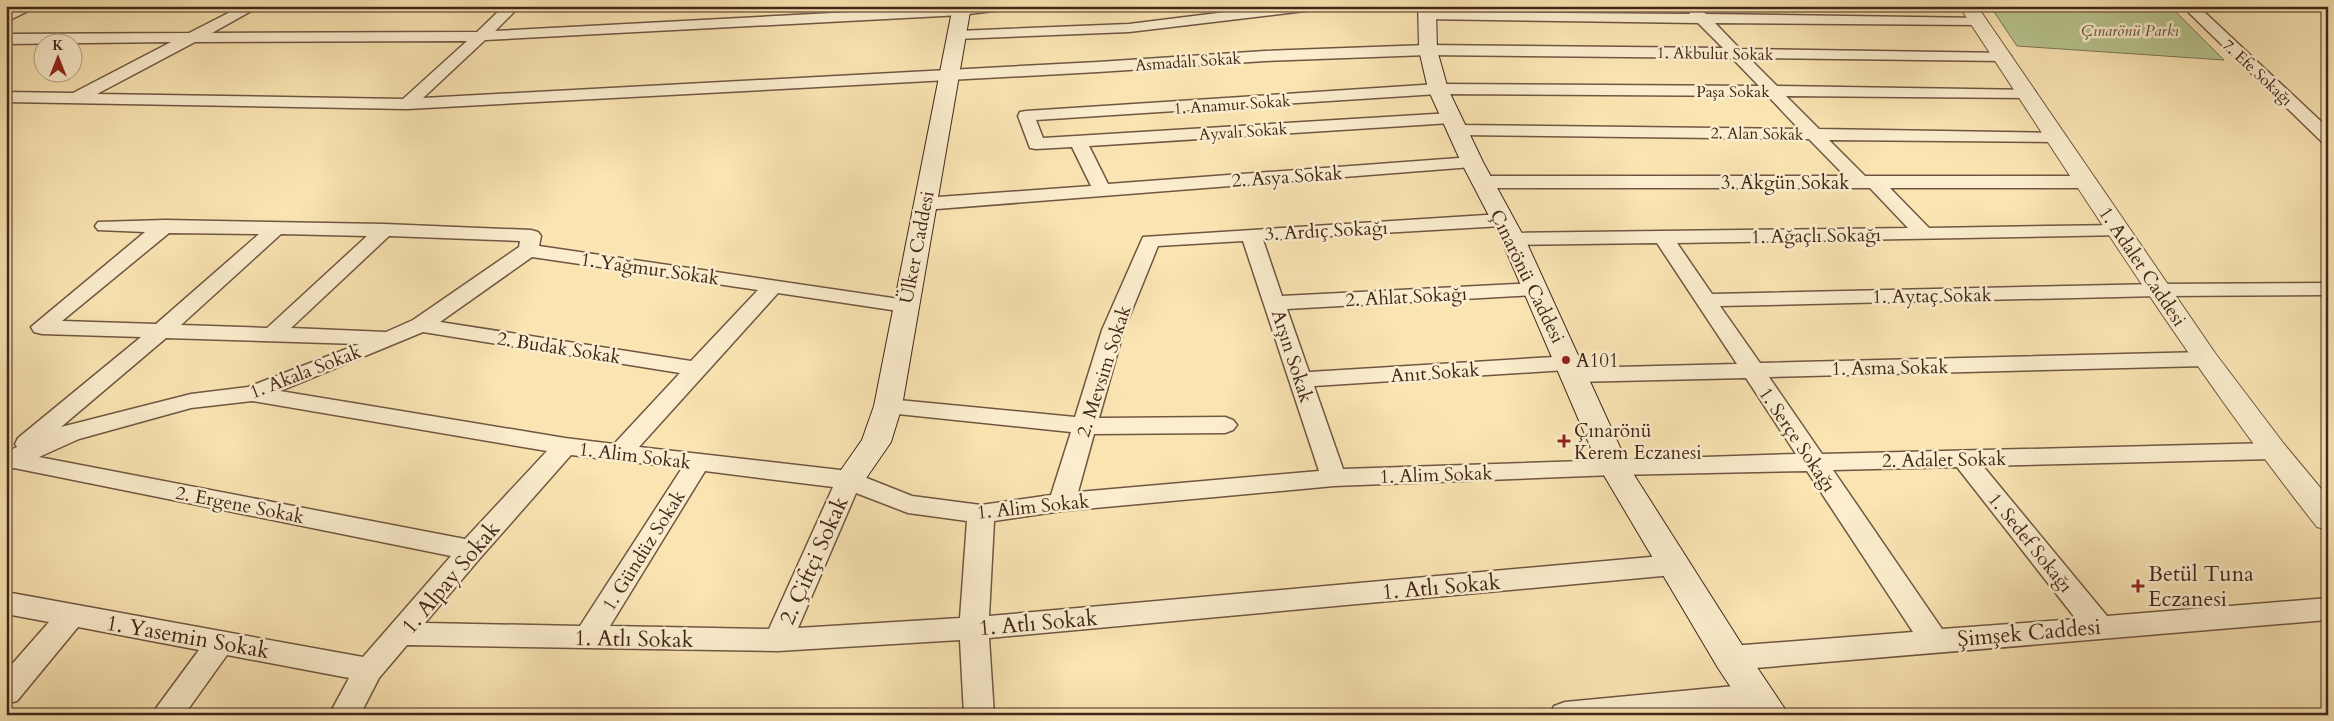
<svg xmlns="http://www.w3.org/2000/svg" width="2334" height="721" font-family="Cardo,serif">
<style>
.green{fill:#b8c590;stroke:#7d7656}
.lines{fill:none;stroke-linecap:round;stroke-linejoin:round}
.minor-casing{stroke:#705642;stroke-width:3}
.tertiary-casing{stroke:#705642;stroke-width:2}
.secondary-casing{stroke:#42271c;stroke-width:2}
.minor{fill:#fbedcd;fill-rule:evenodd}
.tertiary{fill:#fbedcd;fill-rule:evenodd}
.secondary{fill:#fbedcd;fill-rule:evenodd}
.poi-dot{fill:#8f2418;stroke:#fbedcd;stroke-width:2}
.labels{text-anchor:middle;stroke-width:5;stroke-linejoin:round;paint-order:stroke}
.far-park-label{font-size:16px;font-style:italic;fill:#604e39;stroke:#fbedcd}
.far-street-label{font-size:16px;fill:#42271c;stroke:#fbedcd}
.street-label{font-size:19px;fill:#42271c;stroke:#fbedcd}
.poi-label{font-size:19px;fill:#42271c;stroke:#fbedcd;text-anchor:start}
.near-street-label{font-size:22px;fill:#42271c;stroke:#fbedcd}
.near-poi-label{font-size:22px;fill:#42271c;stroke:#fbedcd;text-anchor:start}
</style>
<rect width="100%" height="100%" fill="#f9e4b2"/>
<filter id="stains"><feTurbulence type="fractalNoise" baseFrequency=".004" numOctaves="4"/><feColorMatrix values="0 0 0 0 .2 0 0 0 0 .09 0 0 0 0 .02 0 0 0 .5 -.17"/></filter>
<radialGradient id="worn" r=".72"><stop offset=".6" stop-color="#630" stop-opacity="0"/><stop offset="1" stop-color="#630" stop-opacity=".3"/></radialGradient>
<!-- green -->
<polygon class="green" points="1990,6 2119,6 2174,10 2224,60 2017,46"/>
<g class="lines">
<!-- minor casing -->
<g class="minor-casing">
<g id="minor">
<polygon points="19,6 38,6 6,22 6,12"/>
<path d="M 242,6 L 260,6 L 212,33 L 477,32 L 504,6 L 520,6 L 495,31 L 964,6 L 1008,6 L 1001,10 L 961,15 L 485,40 L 423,98 L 1098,62 L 1265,51 L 1428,45 L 1723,48 L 1698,23 L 1421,19 L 1419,16 L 1426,12 L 1690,14 L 1689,12 L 1691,9 C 1698,7 1701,9 1706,14 L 1984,18 L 1986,21 L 1979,25 L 1715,23 L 1740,49 L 2008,53 L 2011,56 L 2008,59 L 2003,61 L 1749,58 L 1777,86 L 2034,90 L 2036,93 L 2034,96 L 2028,98 L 1786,96 L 1819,129 L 2063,133 L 2066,137 L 2063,141 L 2057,142 L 1829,140 L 1865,176 L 2088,176 L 2094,178 L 2097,182 L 2094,186 L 2088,188 L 1890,188 L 1929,228 L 2118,225 L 2125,227 L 2128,231 L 2125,235 L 1677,243 L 1712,294 L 2159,284 L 2328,283 L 2328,295 L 2159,296 L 1720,306 L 1760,363 L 2205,352 L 2213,354 L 2216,359 L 2213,364 L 2205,366 L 1769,377 L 1822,454 L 2273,443 L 2282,445 L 2285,451 L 2282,457 L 2273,459 L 1983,466 L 2107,616 L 2328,598 L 2328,620 L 1731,670 L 1721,666 L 1716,658 L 1721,650 L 1731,646 L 1913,632 L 1807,471 L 1614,475 L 1334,486 L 1062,511 L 994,521 L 989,616 L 1673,555 L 1683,558 L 1687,565 L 1683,572 L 1673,575 L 989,638 L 994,715 L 964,715 L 960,640 L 778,651 L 407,645 L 379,678 L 360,715 L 329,715 L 349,678 L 227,655 L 184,715 L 151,715 L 199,650 L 78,627 L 17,701 L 6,704 L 6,671 L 49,622 L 6,614 L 6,592 L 363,657 L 451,556 L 14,468 L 6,470 L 6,452 L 17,447 L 15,444 L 18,438 L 141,337 L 42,334 L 34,332 L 31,327 L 145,232 L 98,230 L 95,226 L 98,222 L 165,220 L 384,224 L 531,230 L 538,232 L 541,236 L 539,246 L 913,301 L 916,306 L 913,311 L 905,312 L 778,293 L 639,447 L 849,471 L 912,496 L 981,505 L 1051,495 L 1071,432 L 888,413 L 880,411 L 876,406 L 880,401 L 888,399 L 1075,417 L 1102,330 L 1143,237 L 1502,214 L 1509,216 L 1512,220 L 1509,224 L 1502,226 L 1263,240 L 1282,296 L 1536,283 L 1543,285 L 1546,289 L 1543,293 L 1536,295 L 1287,309 L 1309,372 L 1570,356 L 1578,358 L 1581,363 L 1577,368 L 1737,364 L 1657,243 L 1513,245 L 1506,243 L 1503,239 L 1506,235 L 1513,233 L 1908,228 L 1870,188 L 1482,188 L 1476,186 L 1473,182 L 1476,178 L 1482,176 L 1845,176 L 1809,139 L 1457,135 L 1451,134 L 1448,130 L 1451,126 L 1457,125 L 1799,129 L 1768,96 L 1438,94 L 1036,120 L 1043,138 L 1451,113 L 1457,114 L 1459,118 L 1457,122 L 1451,123 L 1089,146 L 1108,184 L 1472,157 L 1478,158 L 1481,162 L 1478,166 L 1472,167 L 924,210 L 917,208 L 915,204 L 917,200 L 924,198 L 1091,186 L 1072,147 L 1036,149 L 1030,148 L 1018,116 L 1020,112 L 1026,111 L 1438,84 L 1759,86 L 1732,58 L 1428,55 L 1265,61 L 1098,72 L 407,109 L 6,102 L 6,92 L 73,93 L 171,42 L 6,44 L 6,34 L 189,33 ZM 467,41 L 403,99 L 97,94 L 195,42 ZM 169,233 L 259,234 L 156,324 L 62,321 ZM 281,234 L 367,236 L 267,328 L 181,325 ZM 389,236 L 520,241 L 519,247 L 413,320 L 386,332 L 291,328 ZM 1243,241 L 1319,471 L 1078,492 L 1094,434 L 1225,433 L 1233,430 L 1237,425 L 1233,420 L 1225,417 L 1099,418 L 1124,330 L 1158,246 ZM 532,257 L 758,290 L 691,361 L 440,322 ZM 423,332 L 680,373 L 614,444 L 565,438 L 280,391 ZM 166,338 L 359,344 L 248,387 L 191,394 L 61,427 ZM 1566,370 L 1563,375 L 1566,380 L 1574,382 L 1746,378 L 1796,454 L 1343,469 L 1314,386 ZM 252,401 L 547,451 L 465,539 L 39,457 L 79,439 L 191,408 ZM 571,455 L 682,468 L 580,626 L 425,623 L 481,557 ZM 1957,467 L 2076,619 L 1942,629 L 1833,470 ZM 705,471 L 833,487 L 769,629 L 610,626 ZM 856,493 L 908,513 L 967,521 L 960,618 L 798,628 Z"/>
<polygon points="1275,6 1320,6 1313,10 1129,32 957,39 950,35 957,31 1129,24"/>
<polygon points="2182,6 2198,6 2328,128 2328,143 2322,142"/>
<polygon points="1756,684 1767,687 1771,696 1767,705 1756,708 1692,715 1550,715 1554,706 1565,702"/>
</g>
</g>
<!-- tertiary casing -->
<g class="tertiary-casing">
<path id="tertiary" d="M 1959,6 L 1977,6 L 2215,353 L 2284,444 L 2328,497 L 2328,530 L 2317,527 C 2186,361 2075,182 1959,6 Z"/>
</g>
<!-- secondary casing -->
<g class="secondary-casing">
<g id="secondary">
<polygon points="953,6 971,6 902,406 891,442 860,487 849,490 838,487 834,480 862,440 874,406"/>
<polygon points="1418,6 1436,6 1437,50 1448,89 1483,162 1525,239 1629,467 1744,648 1789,715 1749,715 1718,668 1599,467 1501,239 1461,162 1428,89 1419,50"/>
</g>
</g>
<!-- minor -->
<use href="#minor" class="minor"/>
<!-- tertiary -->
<use href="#tertiary" class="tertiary"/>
<!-- secondary -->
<use href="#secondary" class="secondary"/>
</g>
<!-- markers -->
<g class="poi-dot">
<circle cx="1566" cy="360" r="5"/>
<path d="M1561.5 433.5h5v5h5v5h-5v5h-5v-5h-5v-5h5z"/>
<path d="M2135.5 578.5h5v5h5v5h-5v5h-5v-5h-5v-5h5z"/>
</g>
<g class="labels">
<!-- far-park labels -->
<g class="far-park-label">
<text x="2130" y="36">Çınarönü Parkı</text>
</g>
<!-- far-street labels -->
<g class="far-street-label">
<text transform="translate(1715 53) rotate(1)" y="6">1. Akbulut Sokak</text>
<text transform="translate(1188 61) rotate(-4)" y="6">Asmadalı Sokak</text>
<text transform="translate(2258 72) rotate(43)" y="6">7. Efe Sokağı</text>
<text x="1733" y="97">Paşa Sokak</text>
<text transform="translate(1232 104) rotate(-4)" y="6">1. Anamur Sokak</text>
<text transform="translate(1243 131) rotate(-4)" y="6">Ayvalı Sokak</text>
<text transform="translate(1757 133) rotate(1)" y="6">2. Alan Sokak</text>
</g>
<!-- street labels -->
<g class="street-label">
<text transform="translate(1287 176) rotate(-4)" y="7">2. Asya Sokak</text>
<text x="1785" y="189">3. Akgün Sokak</text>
<text transform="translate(1326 230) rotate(-3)" y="7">3. Ardıç Sokağı</text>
<text transform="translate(1816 235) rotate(-1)" y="7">1. Ağaçlı Sokağı</text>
<text transform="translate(916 247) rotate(-79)" y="7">Ülker Caddesi</text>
<text transform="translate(2143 266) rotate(56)" y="7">1. Adalet Caddesi</text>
<text transform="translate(650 268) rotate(8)" y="7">1. Yağmur Sokak</text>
<text transform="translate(1528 276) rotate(64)" y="7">Çınarönü Caddesi</text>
<text transform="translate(1932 295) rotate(-1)" y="7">1. Aytaç Sokak</text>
<text transform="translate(1406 296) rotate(-3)" y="7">2. Ahlat Sokağı</text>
<text transform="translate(559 347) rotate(9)" y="7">2. Budak Sokak</text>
<text transform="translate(1293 356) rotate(72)" y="7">Arşın Sokak</text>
<text transform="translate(1890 367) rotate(-1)" y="7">1. Asma Sokak</text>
<text transform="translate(305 371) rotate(-21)" y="7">1. Akala Sokak</text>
<text transform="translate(1103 371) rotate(-72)" y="7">2. Mevsim Sokak</text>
<text transform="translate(1435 372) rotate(-4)" y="7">Anıt Sokak</text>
<text transform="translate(1798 439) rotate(56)" y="7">1. Serçe Sokağı</text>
<text transform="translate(635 455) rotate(7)" y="7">1. Alim Sokak</text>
<text transform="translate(1944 459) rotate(-1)" y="7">2. Adalet Sokak</text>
<text transform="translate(1436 474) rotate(-2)" y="7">1. Alim Sokak</text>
<text transform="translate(240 504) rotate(11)" y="7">2. Ergene Sokak</text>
<text transform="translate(1033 506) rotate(-6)" y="7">1. Alim Sokak</text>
<text transform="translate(2031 542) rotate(51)" y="7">1. Sedef Sokağı</text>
<text transform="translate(643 550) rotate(-58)" y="7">1. Gündüz Sokak</text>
</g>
<!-- poi labels -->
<g class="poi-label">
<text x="1576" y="367">A101</text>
<text x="1574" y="437">Çınarönü<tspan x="1574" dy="22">Kerem Eczanesi</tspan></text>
</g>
<!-- near-street labels -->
<g class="near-street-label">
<text transform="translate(813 560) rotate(-66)" y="8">2. Çiftçi Sokak</text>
<text transform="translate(450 577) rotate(-50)" y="8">1. Alpay Sokak</text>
<text transform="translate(1441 586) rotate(-5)" y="8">1. Atlı Sokak</text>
<text transform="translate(1038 622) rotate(-5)" y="8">1. Atlı Sokak</text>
<text transform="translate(2029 632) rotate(-5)" y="8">Şimşek Caddesi</text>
<text transform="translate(188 636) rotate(10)" y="8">1. Yasemin Sokak</text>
<text transform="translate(634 638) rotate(1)" y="8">1. Atlı Sokak</text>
</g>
<!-- near-poi labels -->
<g class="near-poi-label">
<text x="2148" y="581">Betül Tuna<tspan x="2148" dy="25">Eczanesi</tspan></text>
</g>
</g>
<!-- margin -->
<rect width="2334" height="721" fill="none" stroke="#f9e4b2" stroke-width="25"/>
<rect x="8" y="8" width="2319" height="706" fill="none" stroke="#42271c" stroke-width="2.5"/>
<rect x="12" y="12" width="2309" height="696" fill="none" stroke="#42271c"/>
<!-- north arrow -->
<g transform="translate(58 58)"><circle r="24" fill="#fbedcd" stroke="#b19e86"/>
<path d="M0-4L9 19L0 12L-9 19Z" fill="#8f2418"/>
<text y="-8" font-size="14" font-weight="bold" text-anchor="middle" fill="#42271c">K</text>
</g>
<rect width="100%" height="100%" filter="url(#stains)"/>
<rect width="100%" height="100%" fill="url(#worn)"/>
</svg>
